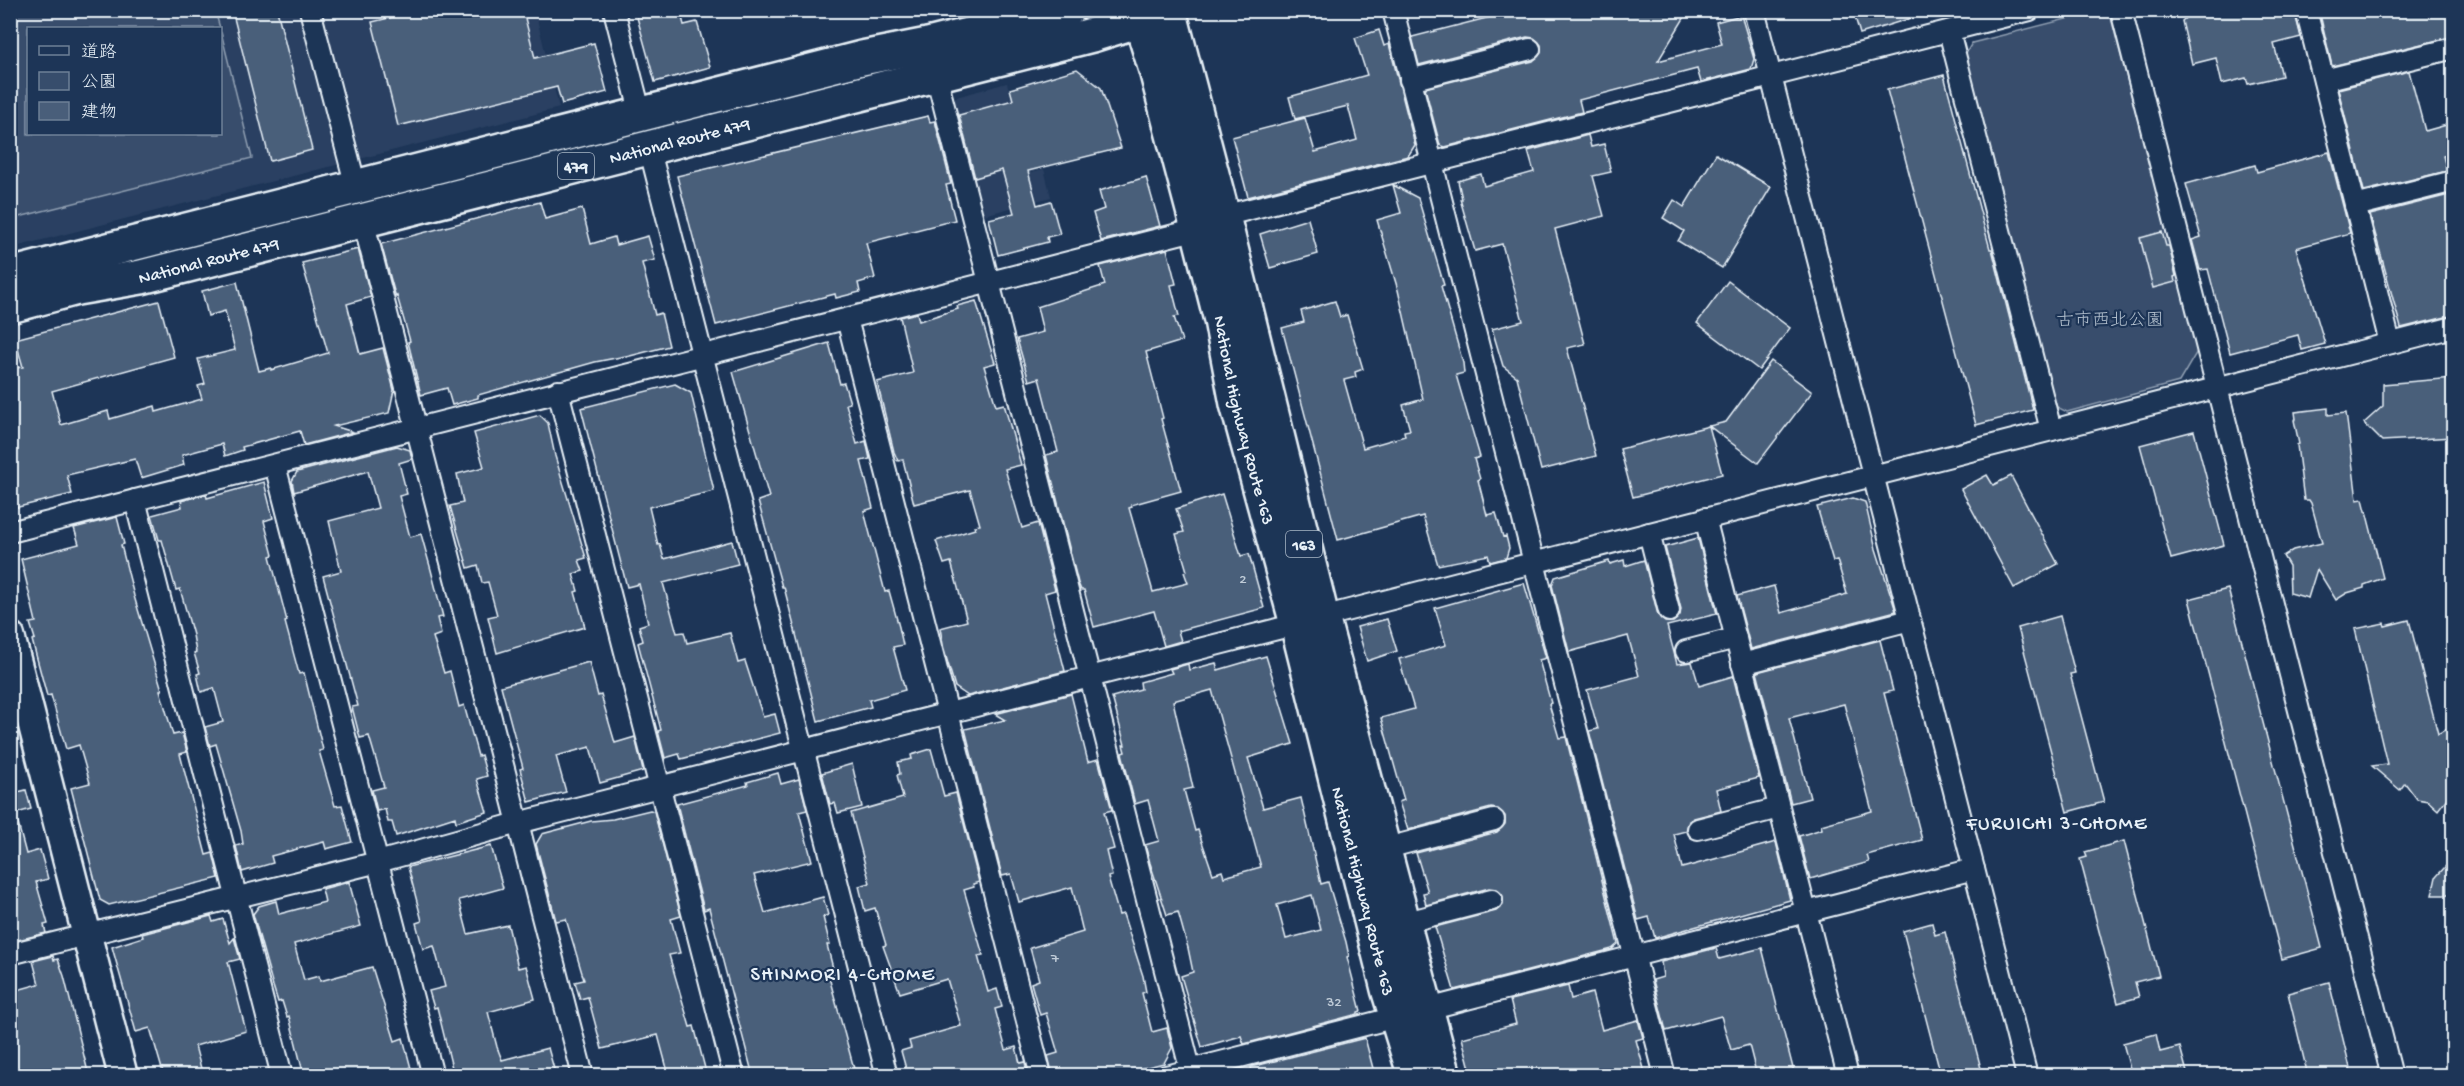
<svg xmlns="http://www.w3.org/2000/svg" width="2464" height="1086" font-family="'Gochi Hand','Klee One',sans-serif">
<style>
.built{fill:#2a4162;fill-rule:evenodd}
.green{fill:#374d6c;stroke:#909fb2;stroke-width:1.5}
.building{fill:#495e7a;stroke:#e8f1f8;stroke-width:1.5;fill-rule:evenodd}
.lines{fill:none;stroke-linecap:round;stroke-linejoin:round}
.street-casing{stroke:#e8f1f8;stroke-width:24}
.secondary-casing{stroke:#e8f1f8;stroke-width:33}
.highway-casing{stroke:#e8f1f8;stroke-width:38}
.street{stroke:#1d3557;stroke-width:20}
.secondary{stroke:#1d3557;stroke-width:28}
.highway{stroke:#1d3557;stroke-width:33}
.labels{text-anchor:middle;stroke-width:4.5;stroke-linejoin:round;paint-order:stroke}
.number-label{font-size:15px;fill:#c0ccd8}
.shield{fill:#1d3557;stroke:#abb9c8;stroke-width:1.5}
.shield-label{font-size:16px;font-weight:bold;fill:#e8f1f8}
.street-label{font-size:18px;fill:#e8f1f8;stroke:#1d3557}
.park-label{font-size:18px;fill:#b3c0ce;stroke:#1d3557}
.neighbourhood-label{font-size:20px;letter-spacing:1.5px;fill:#e8f1f8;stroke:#1d3557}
</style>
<rect width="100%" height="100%" fill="#1d3557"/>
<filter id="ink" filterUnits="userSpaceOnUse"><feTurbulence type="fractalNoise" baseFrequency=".0167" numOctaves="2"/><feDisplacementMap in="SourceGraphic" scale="12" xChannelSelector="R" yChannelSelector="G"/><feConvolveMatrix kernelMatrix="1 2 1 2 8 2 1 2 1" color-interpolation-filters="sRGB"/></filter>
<g filter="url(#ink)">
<!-- built -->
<g class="built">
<path d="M 11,11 L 535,11 L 559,108 L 11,248 ZM 28,28 L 220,28 L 220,134 L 28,134 Z"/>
<polygon points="1007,83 1031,172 1044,169 1051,197 984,215 953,98"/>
</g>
<!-- green -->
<g class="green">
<polygon points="11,10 215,11 220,28 28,28 28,134 220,134 221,32 252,158 11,219"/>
<polygon points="2098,11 2111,18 2198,350 2179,382 2067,412 2053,405 1963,58 1972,43"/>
</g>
<!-- building -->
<g class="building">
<polygon points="232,10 277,10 312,150 270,161"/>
<polygon points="392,10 523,10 535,58 594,43 607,92 562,104 557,87 398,126 372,22 393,17"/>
<polygon points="635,10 680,10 684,25 697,22 710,67 655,82"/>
<polygon points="1518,10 1689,10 1658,61 1722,44 1716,22 1741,15 1754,59 1751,69 1701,82 1697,69 1579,100 1582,112 1445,147 1440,145 1425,88 1533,61 1541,53 1541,45 1534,38 1527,37 1419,65 1412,37"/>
<polygon points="1853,10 1921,10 1921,15 1860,34"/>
<polygon points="2194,10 2294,10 2301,37 2274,44 2282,76 2248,84 2246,78 2222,84 2216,58 2192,64 2182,21"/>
<polygon points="2319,10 2454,10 2454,36 2332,66"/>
<polygon points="1379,30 1384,46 1389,44 1415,145 1408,156 1248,197 1232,137 1305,118 1315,152 1357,140 1348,106 1295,119 1289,97 1367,75 1355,38"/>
<polygon points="1077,69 1101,88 1121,148 1028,171 1037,205 1051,201 1060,234 1047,237 1048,242 998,255 989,219 1014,213 1002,170 975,178 959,115 1013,100 1010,89"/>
<polygon points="2409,71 2425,131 2450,124 2454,138 2454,153 2443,156 2447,171 2364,191 2338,89"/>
<polygon points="1944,75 1990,249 1992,249 2033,410 1976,425 1887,90"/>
<polygon points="928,116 930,122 935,121 951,184 946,185 955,220 866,243 875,278 858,283 860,292 836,298 835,294 716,325 677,176"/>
<polygon points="1588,135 1591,147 1604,144 1611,172 1593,176 1604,216 1555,229 1585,344 1567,348 1596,456 1541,470 1517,377 1503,366 1492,329 1523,321 1502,244 1475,251 1460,199 1462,199 1458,181 1481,174 1484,186 1534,172 1528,151"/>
<polygon points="2329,152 2350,233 2296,248 2325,344 2302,350 2298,335 2230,353 2208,269 2200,270 2192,240 2201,237 2186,184 2255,165 2257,172"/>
<polygon points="1716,154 1771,187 1722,268 1678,241 1684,231 1663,218 1674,200 1684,207"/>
<polygon points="1146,177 1160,226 1101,241 1093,213 1104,209 1099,191"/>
<polygon points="1393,185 1418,198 1444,285 1441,286 1463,363 1464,373 1456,375 1480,457 1474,459 1480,479 1478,480 1487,515 1496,513 1503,537 1506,536 1509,548 1506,558 1490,562 1488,555 1438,565 1423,516 1338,540 1282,328 1304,322 1301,311 1335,301 1340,317 1347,315 1363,369 1355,372 1356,377 1344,380 1363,448 1405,436 1404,431 1410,430 1403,405 1423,399 1398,290 1377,220 1401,213"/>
<polygon points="2453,194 2454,315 2401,328 2370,215"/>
<polygon points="540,202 545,219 582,209 591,244 614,237 616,245 648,236 655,260 642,263 655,315 661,313 669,346 626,357 626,356 595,362 478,395 478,398 452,405 447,388 421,395 408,342 410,341 397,296 396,297 394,291 381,244"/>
<polygon points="1308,219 1318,254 1270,268 1260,234"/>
<polygon points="2162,232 2166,246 2169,246 2176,276 2174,277 2175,282 2153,288 2140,238"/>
<polygon points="358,249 371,297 347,304 360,354 383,348 394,390 389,413 334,426 353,432 304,445 300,431 242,447 243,450 225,456 222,444 182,455 184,465 141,478 135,459 67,475 72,494 10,509 10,369 23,367 15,339 159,301 174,357 52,391 61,425 108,411 110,419 155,406 156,412 202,399 198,386 205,384 198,359 235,350 225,311 208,316 202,291 237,282 259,371 271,368 271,370 328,353 302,263"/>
<polygon points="1167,249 1176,284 1171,285 1179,316 1174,317 1182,341 1146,352 1163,418 1161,419 1181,491 1131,505 1132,507 1129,508 1153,592 1188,583 1184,572 1187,571 1176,534 1184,532 1176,509 1222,494 1241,556 1249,554 1264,608 1178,631 1181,641 1164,646 1154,611 1094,627 1084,590 1081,590 1078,583 1046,455 1058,452 1039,378 1029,381 1017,339 1043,332 1037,307 1105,285 1100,266"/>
<polygon points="1728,281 1790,328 1759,370 1697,323"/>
<polygon points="976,301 995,363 984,366 996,406 1004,404 1021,465 1005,469 1022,528 1038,523 1055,590 1045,593 1065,671 968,696 955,687 944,650 940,628 967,621 951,562 944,564 936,541 975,529 974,526 980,525 970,490 914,504 903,460 898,461 894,452 877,382 913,373 900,317 917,313 919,321 958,309 957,306"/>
<polygon points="829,343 840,384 844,383 850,403 846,404 857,444 866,441 870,459 861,461 873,508 864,511 885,592 889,591 899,627 903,645 893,647 905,690 869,700 871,707 818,721 784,587 782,587 758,501 769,497 733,372"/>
<polygon points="1771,361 1812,392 1758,463 1709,426 1726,422"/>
<polygon points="2454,378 2454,437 2382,441 2364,423 2383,406 2383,384"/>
<polygon points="675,384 691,393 714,491 649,507 658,545 660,544 664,559 732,541 738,564 663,583 677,633 684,632 687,643 730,633 738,663 745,661 763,717 775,714 780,733 681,759 679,754 665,758 658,731 661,730 638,643 643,641 639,626 648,623 639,584 627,587 581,408"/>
<polygon points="2328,408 2328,415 2346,413 2357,500 2363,499 2383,578 2364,585 2364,588 2347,593 2336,600 2317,569 2308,598 2290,593 2289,566 2283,556 2293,550 2322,543 2311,503 2309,500 2304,500 2297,445 2299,444 2294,420 2296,419 2295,412"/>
<polygon points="540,415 548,423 555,456 586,558 579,560 583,571 573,574 578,591 575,592 585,627 497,653 488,617 497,615 488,582 482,583 478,565 468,568 450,506 463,503 457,474 484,467 474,433"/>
<polygon points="1709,426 1722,474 1633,497 1620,449"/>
<polygon points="2194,431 2224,545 2171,559 2140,445"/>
<polygon points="397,446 410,450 412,459 399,463 407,494 399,496 410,537 421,534 431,570 443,617 437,618 441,634 433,637 444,673 450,671 459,707 464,705 478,756 481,755 487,776 477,779 487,812 456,822 455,817 396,836 392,822 388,822 385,809 377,811 372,790 384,787 369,736 360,738 352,707 358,706 323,576 341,571 329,521 378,508 368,471 294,492 292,481 297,472"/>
<polygon points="1987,475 1993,485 2011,476 2058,564 2014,588 1961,489"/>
<polygon points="264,482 273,518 264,521 273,555 270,556 287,621 285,622 299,674 304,673 323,750 319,751 335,806 342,805 352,842 326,849 324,842 271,856 273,863 242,872 236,846 243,844 241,831 216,744 210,746 205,727 223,722 214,688 201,692 197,674 200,673 194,653 196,652 193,635 180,589 176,590 162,540 159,540 152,515 182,507 181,501 206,494 207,498"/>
<polygon points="1853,498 1865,502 1876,549 1896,611 1751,649 1737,596 1774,586 1781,613 1847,594 1837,560 1833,561 1817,507"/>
<polygon points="117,517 124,544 121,545 134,596 162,690 160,690 173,735 182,733 187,752 180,754 206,855 213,853 219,878 109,905 100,900 71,788 90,783 79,745 66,749 51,695 47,696 32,640 35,639 30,623 36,622 21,559 79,544 74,528"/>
<polygon points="1698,538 1717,614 1667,626 1677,664 1692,662 1699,686 1733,676 1759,778 1716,789 1721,811 1694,818 1689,821 1686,831 1674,834 1682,868 1776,842 1790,900 1655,938 1649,917 1638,920 1589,731 1598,729 1587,690 1639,676 1628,636 1569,652 1552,585 1555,577 1609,561 1610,564 1624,560 1625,566 1644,560 1658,615 1665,622 1673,622 1680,615 1681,609 1665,547"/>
<polygon points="1524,583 1546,658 1539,660 1551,703 1549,704 1559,738 1566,737 1618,944 1612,949 1454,990 1435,927 1496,911 1503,904 1503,896 1496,889 1489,888 1426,905 1423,893 1428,892 1416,853 1497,832 1505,824 1505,816 1498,809 1491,808 1408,830 1399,802 1404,800 1381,718 1414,709 1399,659 1446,645 1435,608"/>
<polygon points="2228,589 2322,948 2282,959 2189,599"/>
<polygon points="2060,616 2075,673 2070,674 2104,802 2067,812 2018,628"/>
<polygon points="1387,619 1397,651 1367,661 1357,627"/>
<polygon points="2409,620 2438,734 2446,729 2454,739 2454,789 2438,810 2428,801 2417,799 2405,783 2400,790 2372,766 2387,764 2355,629 2384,623 2385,626"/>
<polygon points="1880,640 1893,691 1884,693 1922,840 1867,855 1869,862 1810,879 1799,836 1822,829 1821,825 1872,811 1844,704 1789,718 1810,798 1791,803 1757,672"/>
<path d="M 1266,656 L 1293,744 L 1248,758 L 1263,808 L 1301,798 L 1321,884 L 1328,882 L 1346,942 L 1349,956 L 1347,957 L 1361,1011 L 1358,1012 L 1358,1014 L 1244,1044 L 1241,1036 L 1202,1047 L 1181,976 L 1193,972 L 1188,948 L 1178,912 L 1167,915 L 1150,863 L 1145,845 L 1159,841 L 1148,800 L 1135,804 L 1122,753 L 1125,752 L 1123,745 L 1125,745 L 1112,697 L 1141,689 L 1140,682 L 1172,673 L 1170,669 L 1188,664 L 1189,670 L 1216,663 L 1218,670 ZM 1212,690 L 1261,867 L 1224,877 L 1222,871 L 1213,874 L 1198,830 L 1195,831 L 1184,790 L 1193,788 L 1173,701 ZM 1312,895 L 1321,930 L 1286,939 L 1277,905 Z"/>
<polygon points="589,662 598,696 601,695 615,743 635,737 643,771 600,783 590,747 556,756 566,792 529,802 520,769 523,768 501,686"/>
<polygon points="1071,694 1088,762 1098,759 1112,810 1104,812 1114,849 1106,851 1112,876 1108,877 1119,915 1123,914 1143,976 1146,992 1142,993 1152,1032 1167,1028 1172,1048 1164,1063 1110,1076 1053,1076 1048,1056 1058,1053 1046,1013 1040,1015 1031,983 1039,980 1030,948 1083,932 1072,887 1019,902 1011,874 1002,876 965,729 1005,720 995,714"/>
<polygon points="931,749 944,796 956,793 979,882 973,884 974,887 964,890 983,955 978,956 988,992 997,989 1002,1007 995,1009 1006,1050 1016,1047 1020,1063 1025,1062 1028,1076 908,1076 901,1051 911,1048 909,1041 961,1026 947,979 900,993 883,946 886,945 875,908 865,911 859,886 870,883 851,813 903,798 897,775 900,774 898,762 912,759 911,755"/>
<polygon points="852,764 862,807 838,813 835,803 830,804 822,773"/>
<polygon points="778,773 781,784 799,779 807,810 799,812 812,861 754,875 765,913 823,897 828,915 823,917 830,945 827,945 835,976 829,977 856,1076 753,1076 709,908 704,910 677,804 748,785 747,782"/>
<polygon points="26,790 31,809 10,815 10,794"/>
<polygon points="650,810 654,811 681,916 671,919 680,953 669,955 690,1027 694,1026 707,1076 669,1076 658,1035 602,1049 588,997 580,999 575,982 584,980 566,919 556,921 536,844 542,834 591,821 613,819"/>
<polygon points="17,820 26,854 40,850 48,879 36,882 48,924 44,925 46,933 10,942 10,821"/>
<polygon points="2124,841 2159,976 2135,982 2139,997 2118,1003 2080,859 2087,857 2085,852"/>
<polygon points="491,846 503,888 459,900 468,934 508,925 518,968 526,966 535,999 488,1012 497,1047 502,1060 548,1048 556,1076 454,1076 437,1007 434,1008 429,991 445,987 434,946 423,949 416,923 422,921 408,867"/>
<polygon points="2454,857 2454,895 2432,895 2436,877"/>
<polygon points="349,882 361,926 294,944 304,980 319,976 320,981 372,967 395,1041 403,1038 413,1076 304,1076 289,1016 287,1017 282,1001 278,1002 273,986 253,914 259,906 276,901 279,914 325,902 322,889"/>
<polygon points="211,916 213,922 223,919 230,943 234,938 240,959 228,962 246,1031 195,1046 203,1076 164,1076 150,1028 136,1032 112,947 143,937 142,934"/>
<polygon points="1932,923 1935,935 1945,932 1983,1076 1941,1076 1903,931"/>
<polygon points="1716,948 1719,959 1762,948 1795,1076 1757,1076 1749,1045 1731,1050 1721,1016 1666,1031 1653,980 1663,977 1661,962"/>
<polygon points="53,956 54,960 58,959 64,976 89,1076 10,1076 10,992 39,984 33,961"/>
<polygon points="2329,982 2352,1076 2308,1076 2288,993"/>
<polygon points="1568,986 1571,999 1592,993 1602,1030 1638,1020 1643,1038 1636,1040 1646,1076 1472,1076 1462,1038 1516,1024 1510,1000"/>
<polygon points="2156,1034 2160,1052 2180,1047 2188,1076 2132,1076 2123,1043"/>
<polygon points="1365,1038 1375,1076 1253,1076 1251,1067"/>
</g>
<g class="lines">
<!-- street casing -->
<g class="street-casing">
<g id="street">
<polyline points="310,10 356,187"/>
<polyline points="614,10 641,115"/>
<polyline points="1393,10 1665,1076"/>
<polyline points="1754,10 2027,1076"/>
<polyline points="2121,10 2392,1076"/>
<polyline points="2306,10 2390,343"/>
<polyline points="1949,31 2051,430"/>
<polyline points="936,75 1192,1076"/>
<polyline points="1410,80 1530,49"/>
<polyline points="2324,80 2454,48"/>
<polyline points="649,147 887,1076"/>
<polyline points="2355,206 2454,181"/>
<polyline points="1223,216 2030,10"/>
<polyline points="363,220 583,1076"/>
<polyline points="847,319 1041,1076"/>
<polyline points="558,391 734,1076"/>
<polyline points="275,465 433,1076"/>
<polyline points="135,500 282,1076"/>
<polyline points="1705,518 1848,1076"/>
<polyline points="10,532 1198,229"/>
<polyline points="1649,533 1669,611"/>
<polyline points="1322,617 2454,327"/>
<polyline points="1686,651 1736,638"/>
<polyline points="1742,664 1910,620"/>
<polyline points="1698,829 1779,808"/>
<polyline points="1383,849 1494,820"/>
<polyline points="1403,923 1492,900"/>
<polyline points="10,954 378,862 518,823 1297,624"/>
<polyline points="1166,1076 1974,869"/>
</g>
</g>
<!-- secondary casing -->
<g class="secondary-casing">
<polyline id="secondary" points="10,636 123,1076"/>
</g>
<!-- highway casing -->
<g class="highway-casing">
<g id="highway">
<path id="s1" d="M 1137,10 L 1156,70 L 1198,229 L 1221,320 L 1237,404 L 1297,624 L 1388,989 L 1415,1076"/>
<polyline points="1169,10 1223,216 1322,617 1444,1076"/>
<polyline points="10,275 862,58 928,45 1067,10"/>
<path id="s2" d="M 10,306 L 77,288 L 141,277 L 1092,35 L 1172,10"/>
</g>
</g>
<!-- street -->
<use href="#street" class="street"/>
<!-- secondary -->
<use href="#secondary" class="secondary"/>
<!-- highway -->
<use href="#highway" class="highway"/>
</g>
</g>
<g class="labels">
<!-- number labels -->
<g class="number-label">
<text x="1243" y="583">2</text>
<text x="1055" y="962">7</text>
<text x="1334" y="1006">32</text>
</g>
<!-- shield labels -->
<g class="shield">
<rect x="558" y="153" width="36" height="26" rx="4.5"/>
<rect x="1286" y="531" width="36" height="26" rx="4.5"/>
</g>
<g class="shield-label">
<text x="576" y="172">479</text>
<text x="1304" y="550">163</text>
</g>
<!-- street labels -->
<g class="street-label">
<text dy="6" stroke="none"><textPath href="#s2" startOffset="690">National Route 479</textPath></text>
<text dy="6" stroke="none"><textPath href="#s2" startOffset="204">National Route 479</textPath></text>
<text dy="6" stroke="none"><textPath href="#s1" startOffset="424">National Highway Route 163</textPath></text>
<text dy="6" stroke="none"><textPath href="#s1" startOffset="910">National Highway Route 163</textPath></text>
</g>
<!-- park labels -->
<g class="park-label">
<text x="2110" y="325">古市西北公園</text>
</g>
<!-- neighbourhood labels -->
<g class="neighbourhood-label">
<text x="2057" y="829">FURUICHI 3-CHOME</text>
<text x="843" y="980">SHINMORI 4-CHOME</text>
</g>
</g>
<!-- margin -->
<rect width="2464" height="1086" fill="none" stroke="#1d3557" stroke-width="36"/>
<rect x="18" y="18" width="2428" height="1050" fill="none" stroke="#e8f1f8" stroke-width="2" filter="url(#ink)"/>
<!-- legend -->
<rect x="27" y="27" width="195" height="108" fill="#1d3557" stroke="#6e8097" stroke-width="1.5"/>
<rect x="39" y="46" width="30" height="9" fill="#1d3557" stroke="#6e8097" stroke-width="1.5"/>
<text x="81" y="57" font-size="18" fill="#e8f1f8">道路</text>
<rect x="39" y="72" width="30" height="18" fill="#374d6c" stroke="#6e8097" stroke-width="1.5"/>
<text x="81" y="87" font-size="18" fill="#e8f1f8">公園</text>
<rect x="39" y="102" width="30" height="18" fill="#495e7a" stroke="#6e8097" stroke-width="1.5"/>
<text x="81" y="117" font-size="18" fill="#e8f1f8">建物</text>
</svg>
